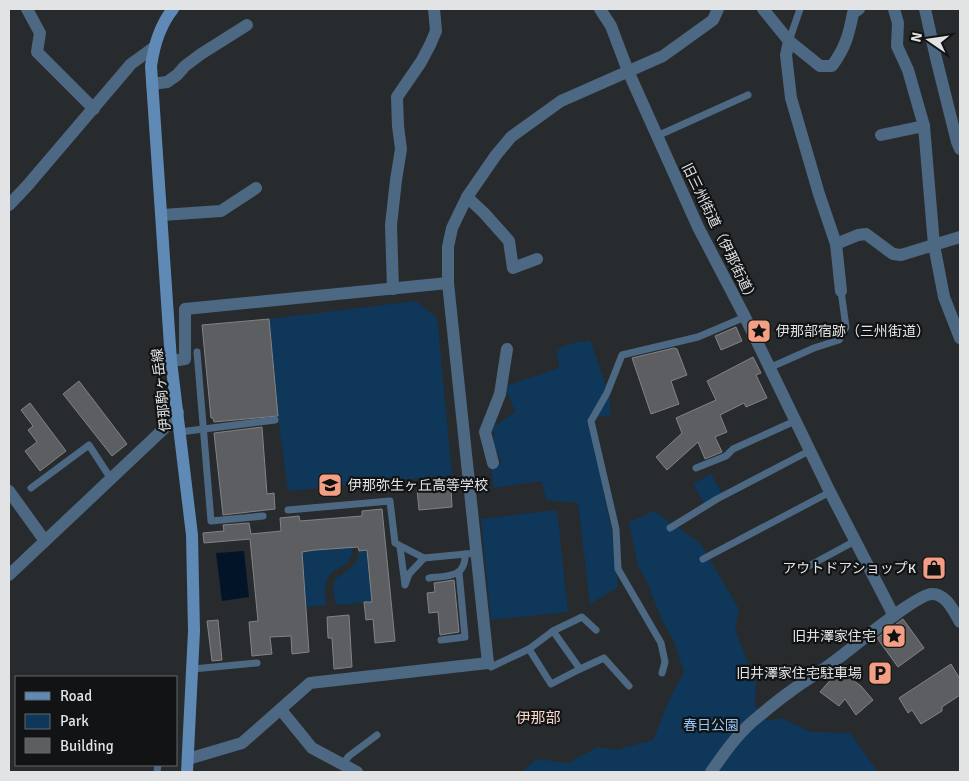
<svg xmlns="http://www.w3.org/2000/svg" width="969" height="781" font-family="Signika,'Noto Sans JP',sans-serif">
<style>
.green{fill:#0e375a}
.water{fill:#021528}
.building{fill:#5c5e61;stroke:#818386}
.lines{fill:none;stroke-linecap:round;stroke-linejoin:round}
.lane{stroke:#4d6883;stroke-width:7}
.street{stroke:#4d6883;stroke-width:12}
.secondary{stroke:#5e8ab5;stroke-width:12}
.labels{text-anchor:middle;stroke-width:4.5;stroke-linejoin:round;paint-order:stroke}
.street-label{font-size:14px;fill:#e1e3e5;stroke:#121314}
.poi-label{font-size:14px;fill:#e1e3e5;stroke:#121314;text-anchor:end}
.park-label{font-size:14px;fill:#94c7f9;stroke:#121314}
.neighbourhood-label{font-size:15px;fill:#f9d8cd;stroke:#121314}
</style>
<rect width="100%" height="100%" fill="#282b2d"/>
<!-- green -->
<g class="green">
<polygon points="416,301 437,318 452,475 288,491 278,416 269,319"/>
<polygon points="590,340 610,397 610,415 588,419 612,532 618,587 590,604 578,503 547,500 541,481 494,488 491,469 502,463 491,439 495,437 492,428 515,412 505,386 559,368 557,351 565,345"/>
<polygon points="711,474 722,493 704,503 693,484"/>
<polygon points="557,510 568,612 491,620 481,519"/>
<polygon points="654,511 700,543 739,609 735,629 756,684 755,705 767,721 781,718 811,732 850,733 878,772 522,772 536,759 569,763 597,747 615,750 653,740 671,696 684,672 674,641 662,620 647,582 638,566 629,522"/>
<path d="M 353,547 C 351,572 332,564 327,580 C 324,588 325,597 326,605 L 306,607 L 302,551 Z"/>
<path d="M 367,550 L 372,602 L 336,605 C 335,599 332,589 334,583 C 337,572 357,573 359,551 Z"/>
</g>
<!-- water -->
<polygon class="water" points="244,551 249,597 222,601 216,553"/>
<!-- building -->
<g class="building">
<polygon points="269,319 278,416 214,422 213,418 211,418 202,325"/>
<polygon points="736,327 742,341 721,350 715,336"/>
<polygon points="674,348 677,349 687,375 671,381 679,404 651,414 632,358"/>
<polygon points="753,357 761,373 756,375 767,398 746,407 744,403 720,415 727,432 715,437 722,452 705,459 698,442 667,470 656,457 682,433 676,418 716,400 707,381"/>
<polygon points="79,381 127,444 112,456 63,394"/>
<polygon points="30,403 66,451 40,471 25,451 37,442 28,430 33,426 21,410"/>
<polygon points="262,427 267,494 274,493 275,509 223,515 214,433"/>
<polygon points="433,487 434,489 451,487 452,507 419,510 417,489"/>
<polygon points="382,509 395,641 375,643 373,619 366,620 364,602 372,602 367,550 359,551 358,547 315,550 302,552 309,652 292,654 291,636 270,637 272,654 252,656 249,622 258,621 250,539 204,543 203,533 224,531 223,525 249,523 251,534 281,531 280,518 299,516 300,521 362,516 362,511"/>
<polygon points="937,557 941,570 928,575 923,562"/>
<polygon points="454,580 459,632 440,635 438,612 429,613 427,593 435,592 434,583"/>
<polygon points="349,615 352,667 334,669 332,638 328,638 327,617"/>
<polygon points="903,619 924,648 898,667 877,638"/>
<polygon points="218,620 222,660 212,661 207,621"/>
<polygon points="951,664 960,679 960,695 942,707 942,711 921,724 912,710 908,713 899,698"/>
<polygon points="838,669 861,686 873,700 856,715 845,699 839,706 820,692 833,677 831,676"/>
</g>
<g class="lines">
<!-- lane -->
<g class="lane">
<polyline points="789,41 800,9"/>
<polyline points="657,136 748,95"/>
<polyline points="197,352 211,521 263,516"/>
<polyline points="769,368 814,348 839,340 846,327 841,291"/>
<polyline points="180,432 275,420"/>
<polyline points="696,468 726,456 733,449 795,421"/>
<polyline points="31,488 89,445 111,479"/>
<polyline points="288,510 390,501 395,543 424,558 476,553"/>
<polyline points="670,528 717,499 809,451"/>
<polyline points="400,547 405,585 409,574 424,558"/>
<polyline points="703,559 830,492"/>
<polyline points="805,568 855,541"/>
<path d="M 429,578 C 447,576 466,578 465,554"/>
<polyline points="441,640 465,637 459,572"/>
<polyline points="529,649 551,684 580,669 553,631"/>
<polyline points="491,667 529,649 553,631 582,617 596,630"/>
<polyline points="193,669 257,663"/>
<polyline points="580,669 604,658 629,686"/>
<polyline points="662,673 665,662 661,643 618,569 616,529 591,421 607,393 622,355 698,337 745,317"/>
<polyline points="342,765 349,756 377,735"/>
<polyline points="157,772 158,765"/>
</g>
<!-- street -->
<g class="street">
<polyline points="27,9 40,33 37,52 94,109"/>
<polyline points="600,9 611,26 628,71 698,227 745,317 830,492 894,616"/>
<polyline points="763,9 789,41 786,55 791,98 819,194 836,244 858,235 866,234 893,254 901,255 960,237"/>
<polyline points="894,9 898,23 897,46 908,70 924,126"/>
<polyline points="925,9 936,58 957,142 960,149"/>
<path d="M 789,41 L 820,66 L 832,66 C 845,48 849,35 853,13 L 859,9"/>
<polyline points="152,84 167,82 177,75 185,66 201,54 247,25"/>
<polyline points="881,135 924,126 934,245 944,297 960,338"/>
<polyline points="467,197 484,213 509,241 513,268 537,259"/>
<polyline points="9,205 27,186 131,64 153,48"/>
<polyline points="162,215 221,211 256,188"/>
<polyline points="836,244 841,291"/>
<polyline points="393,289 391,225 396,180 401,149 398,126 397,97 421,62 430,45 436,31 434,9"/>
<polyline points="171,361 185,359 185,309 448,283"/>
<polyline points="493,463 485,432 500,394 507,349"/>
<polyline points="9,491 45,541"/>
<polyline points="9,575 171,422 178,412"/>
<polyline points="281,710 312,748 357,772"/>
<polyline points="188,759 242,743 310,683 488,663 448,283 448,247 452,228 467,197 496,155 511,137 561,101 663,56 713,20 718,9"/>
<path d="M 711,772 C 723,755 736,736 752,722 C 765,711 778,700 791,691 C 804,681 819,673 832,663 C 849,651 916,594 932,594 C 947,594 954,612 960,622"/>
</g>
<!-- secondary -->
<path class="secondary" d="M 173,9 C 160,25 154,45 151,66 L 171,361 L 192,535 L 194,631 L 187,772"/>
</g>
<!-- icons -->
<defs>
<g id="sight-square" transform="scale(1.25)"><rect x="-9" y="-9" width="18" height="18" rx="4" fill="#f39f84" stroke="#121314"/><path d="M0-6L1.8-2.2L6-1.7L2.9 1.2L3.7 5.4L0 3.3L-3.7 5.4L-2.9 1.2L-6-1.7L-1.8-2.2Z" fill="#111"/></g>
<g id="school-square" transform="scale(1.25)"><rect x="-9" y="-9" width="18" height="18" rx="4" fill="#f39f84" stroke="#121314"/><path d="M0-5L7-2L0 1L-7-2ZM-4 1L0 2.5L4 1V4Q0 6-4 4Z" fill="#111"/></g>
<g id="shop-square" transform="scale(1.25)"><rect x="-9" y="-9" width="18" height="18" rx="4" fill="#f39f84" stroke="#121314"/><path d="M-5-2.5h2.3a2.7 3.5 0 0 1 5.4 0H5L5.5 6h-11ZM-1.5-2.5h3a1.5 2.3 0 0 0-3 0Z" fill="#111"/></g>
<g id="parking-square" transform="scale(1.25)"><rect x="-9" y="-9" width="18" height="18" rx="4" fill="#f39f84" stroke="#121314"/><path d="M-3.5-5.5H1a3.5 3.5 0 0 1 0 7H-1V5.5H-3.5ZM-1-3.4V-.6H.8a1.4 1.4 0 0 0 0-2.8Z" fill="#111"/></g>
</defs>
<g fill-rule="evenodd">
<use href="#sight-square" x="759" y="331"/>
<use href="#school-square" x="330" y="485"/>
<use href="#shop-square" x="934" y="568"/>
<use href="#sight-square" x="894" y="636"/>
<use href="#parking-square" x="880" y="673"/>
</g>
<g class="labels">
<!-- street labels -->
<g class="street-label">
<text transform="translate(720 233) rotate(64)" y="5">旧三州街道（伊那街道）</text>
<text transform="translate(161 390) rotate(-96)" y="5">伊那駒ヶ岳線</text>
</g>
<!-- poi labels -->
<g class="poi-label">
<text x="776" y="336" text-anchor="start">伊那部宿跡（三州街道）</text>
<text x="348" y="490" text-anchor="start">伊那弥生ヶ丘高等学校</text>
<text x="916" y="573">アウトドアショップK</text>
<text x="876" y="641">旧井澤家住宅</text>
<text x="862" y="678">旧井澤家住宅駐車場</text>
</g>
<!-- park labels -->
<g class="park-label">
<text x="711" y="730">春日公園</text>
</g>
<!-- neighbourhood labels -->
<g class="neighbourhood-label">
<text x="538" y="723">伊那部</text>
</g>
</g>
<!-- border -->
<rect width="969" height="781" fill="none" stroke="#e1e3e5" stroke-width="20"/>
<!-- legend -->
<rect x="15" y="676" width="162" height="90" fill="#121314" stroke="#656668"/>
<rect x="25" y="692" width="25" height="8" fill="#5e8ab5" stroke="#656668"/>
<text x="60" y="701" font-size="15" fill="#e1e3e5">Road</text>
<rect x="25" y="714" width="25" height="15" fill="#0e375a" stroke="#656668"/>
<text x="60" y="726" font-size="15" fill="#e1e3e5">Park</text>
<rect x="25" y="738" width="25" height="15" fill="#5c5e61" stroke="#656668"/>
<text x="60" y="751" font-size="15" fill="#e1e3e5">Building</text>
<!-- north arrow -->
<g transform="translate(929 40) rotate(283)" stroke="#121314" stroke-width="4" paint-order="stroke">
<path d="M0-4L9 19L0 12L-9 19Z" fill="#e1e3e5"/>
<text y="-8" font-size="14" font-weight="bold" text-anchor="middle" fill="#e1e3e5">N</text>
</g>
</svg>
